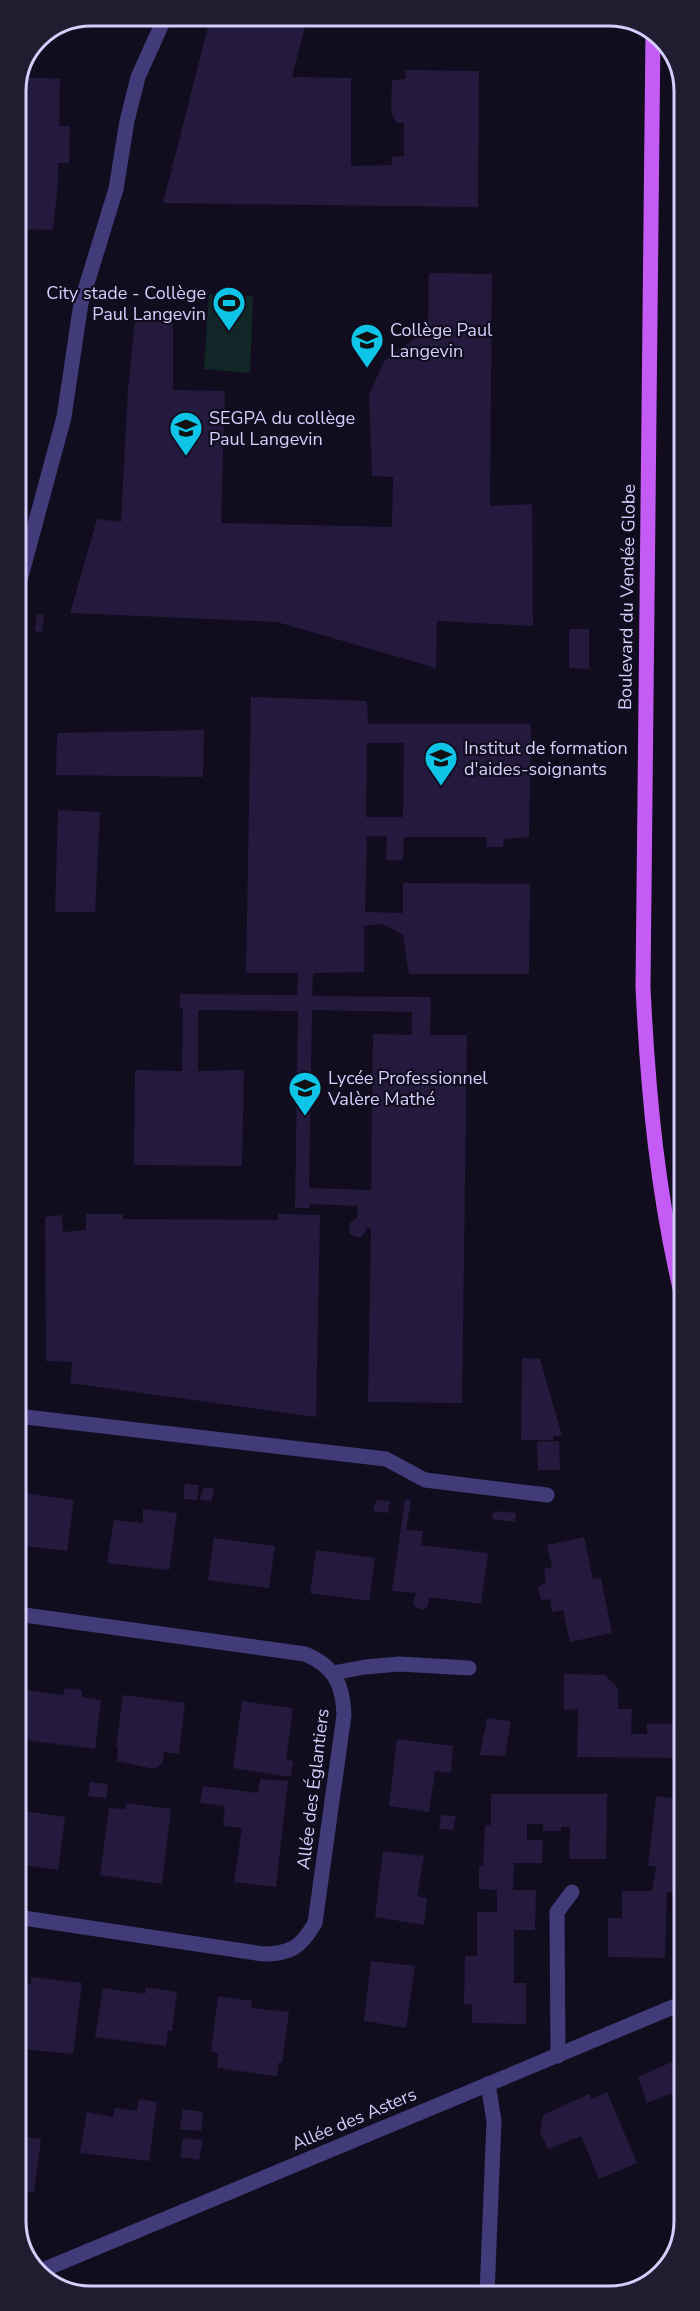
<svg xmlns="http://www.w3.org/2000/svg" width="700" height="2311" font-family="'Nunito Sans',sans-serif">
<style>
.green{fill:#112727}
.building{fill:#241a3d;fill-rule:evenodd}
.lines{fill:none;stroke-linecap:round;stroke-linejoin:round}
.minor{stroke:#413b7a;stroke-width:15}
.major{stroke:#c55bf5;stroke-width:15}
.labels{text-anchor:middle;stroke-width:4.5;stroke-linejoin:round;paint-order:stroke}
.poi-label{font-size:18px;fill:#d5cdfc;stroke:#110d1e;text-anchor:start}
.street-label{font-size:18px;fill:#d5cdfc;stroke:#110d1e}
.rim{fill:none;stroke:#d5cdfc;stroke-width:3}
</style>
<rect width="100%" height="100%" fill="#110d1e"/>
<!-- green -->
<polygon class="green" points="209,294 253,296 250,373 204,369"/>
<!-- building -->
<g class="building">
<polygon points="211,15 308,15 292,77 351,78 351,166 392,165 391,157 404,156 404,123 397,123 391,112 392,80 406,79 405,70 479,71 478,207 163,203"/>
<polygon points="19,77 60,79 59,126 70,126 69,163 58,163 58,183 53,230 15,229 15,86"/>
<polygon points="429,273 492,274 490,506 532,504 533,626 437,621 436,668 277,622 70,613 97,519 121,522 128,389 135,319 173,321 173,390 225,391 221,523 392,527 393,477 372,476 369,395 384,361 428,329"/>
<polygon points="37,613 44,614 42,632 35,631"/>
<polygon points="569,629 589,629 589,669 569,668"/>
<path d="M 251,697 L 367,701 L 368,724 L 531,724 L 529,837 L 504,839 L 503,847 L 486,847 L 487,837 L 404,837 L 403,860 L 386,860 L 387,836 L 367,836 L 365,912 L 403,913 L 403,883 L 530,884 L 529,974 L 409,974 L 403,935 L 383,924 L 364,926 L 364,972 L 313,973 L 312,996 L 431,997 L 430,1035 L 467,1035 L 462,1403 L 368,1402 L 371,1228 L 367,1228 L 362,1237 L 355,1237 L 349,1233 L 350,1223 L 357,1218 L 358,1206 L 310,1204 L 309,1208 L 295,1208 L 298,1011 L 198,1010 L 198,1071 L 244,1070 L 242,1166 L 134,1165 L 135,1070 L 182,1071 L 183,1008 L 180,1009 L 180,994 L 297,995 L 298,973 L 246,973 ZM 367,743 L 404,743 L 403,817 L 366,817 ZM 312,1010 L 412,1012 L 412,1035 L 373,1034 L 371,1190 L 309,1188 Z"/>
<polygon points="204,730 203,777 56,775 57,733"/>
<polygon points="58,810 100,812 95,912 55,912"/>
<polygon points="86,1214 123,1214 123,1219 278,1220 278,1214 320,1215 316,1417 70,1383 72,1362 46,1361 45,1217 62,1215 63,1232 86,1230"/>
<polygon points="522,1358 540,1359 562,1436 553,1436 553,1440 521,1440"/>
<polygon points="559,1441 560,1470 538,1470 537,1442"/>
<polygon points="185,1484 199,1485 197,1500 183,1499"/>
<polygon points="203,1488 214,1488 212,1501 200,1500"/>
<polygon points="17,1492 74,1500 67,1551 17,1545"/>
<polygon points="405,1499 411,1500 406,1530 423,1531 421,1545 488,1553 481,1604 429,1597 428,1606 423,1610 417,1608 413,1603 416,1593 392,1591"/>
<polygon points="376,1500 390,1501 388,1513 373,1511"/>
<polygon points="143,1509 177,1513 169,1570 107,1563 114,1520 143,1523"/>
<polygon points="494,1511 516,1513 515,1522 492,1519"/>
<polygon points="584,1537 593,1579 601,1578 612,1633 570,1642 563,1610 552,1612 550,1599 544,1600 540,1598 538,1587 546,1583 544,1569 552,1567 547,1545"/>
<polygon points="214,1538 275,1546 269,1588 208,1580"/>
<polygon points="316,1550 375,1558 369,1601 310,1593"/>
<polygon points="564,1674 605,1675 618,1688 618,1709 632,1709 631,1734 647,1734 647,1724 682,1724 681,1758 577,1757 578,1709 564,1710"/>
<polygon points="65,1688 82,1690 82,1697 101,1700 95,1749 17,1739 17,1689 63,1695"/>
<polygon points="123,1695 185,1703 179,1754 164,1752 163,1762 154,1769 117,1761 118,1747 116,1747"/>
<polygon points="242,1701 293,1708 286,1760 293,1761 291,1777 233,1768"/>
<polygon points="487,1718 511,1721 505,1756 480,1755"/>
<polygon points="397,1739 453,1746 451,1773 435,1771 429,1812 389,1806"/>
<polygon points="260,1779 288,1781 276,1887 234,1882 242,1828 223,1826 225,1806 200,1803 203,1786 258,1793"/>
<polygon points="90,1782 108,1784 106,1798 88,1796"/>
<polygon points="491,1794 607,1794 606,1859 569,1859 570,1827 561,1827 561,1831 543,1831 543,1824 527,1824 527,1840 543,1840 542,1863 514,1863 513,1890 536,1890 535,1930 514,1930 514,1983 526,1983 526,2024 472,2023 472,2004 464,2004 465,1956 477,1956 477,1912 497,1912 497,1890 479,1889 479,1866 483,1866 485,1825 491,1825"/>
<polygon points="656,1796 685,1800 685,1892 667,1892 665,1958 608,1957 608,1918 622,1918 622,1891 652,1891 656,1866 648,1866"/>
<polygon points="126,1803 171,1809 162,1884 100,1875 109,1808 125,1809"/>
<polygon points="17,1810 65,1817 58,1870 17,1864"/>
<polygon points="441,1815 456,1816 453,1830 439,1829"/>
<polygon points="383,1851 424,1856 417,1896 427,1898 424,1925 375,1917"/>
<polygon points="371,1961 415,1966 406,2028 364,2021"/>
<polygon points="31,1977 82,1983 73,2054 22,2049 25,2034 17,2033 17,1982 31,1984"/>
<polygon points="146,1987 177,1992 172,2031 168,2031 166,2046 95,2037 103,1988 145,1994"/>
<polygon points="218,1996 252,2001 251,2008 289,2012 282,2063 279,2062 277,2076 217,2068 218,2054 211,2051"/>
<polygon points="685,2056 685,2124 672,2093 647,2103 638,2077"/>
<polygon points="607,2092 637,2163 599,2179 581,2136 548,2149 540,2132 543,2115 589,2094 592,2099"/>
<polygon points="139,2099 157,2102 149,2161 80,2153 87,2112 113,2117 115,2108 137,2111"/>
<polygon points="183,2109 203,2112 201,2131 180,2129"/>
<polygon points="17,2136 41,2139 34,2193 17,2191"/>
<polygon points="183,2138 203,2140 199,2160 180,2157"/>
</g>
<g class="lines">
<!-- minor -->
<g class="minor">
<polyline points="16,595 64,417 81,303 116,189 127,121 138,77 166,15"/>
<polyline points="17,1416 386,1459 425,1480 547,1495"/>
<path d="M 17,1614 L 305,1654 C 334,1666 343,1684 344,1715 L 315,1923 C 301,1947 291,1954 263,1954 L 17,1917"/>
<polyline points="333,1673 365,1667 399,1664 469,1668"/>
<polyline points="558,2056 557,1912 572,1892"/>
<polyline points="38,2272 685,2002"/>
<polyline points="487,2294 494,2121 488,2084"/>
</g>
<!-- major -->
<path class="major" d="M 653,31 L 643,987 C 648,1095 658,1200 684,1305"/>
</g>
<!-- icons -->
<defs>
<g id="stadium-pin" transform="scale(1.725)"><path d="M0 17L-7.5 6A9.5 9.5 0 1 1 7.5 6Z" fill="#0ec4e7" stroke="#110d1e"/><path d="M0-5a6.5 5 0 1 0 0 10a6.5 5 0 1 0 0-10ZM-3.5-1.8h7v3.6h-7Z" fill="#111"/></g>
<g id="school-pin" transform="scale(1.725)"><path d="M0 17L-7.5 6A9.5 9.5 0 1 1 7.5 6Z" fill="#0ec4e7" stroke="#110d1e"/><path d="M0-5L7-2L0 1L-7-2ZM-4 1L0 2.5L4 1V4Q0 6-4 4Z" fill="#111"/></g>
<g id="university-pin" transform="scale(1.725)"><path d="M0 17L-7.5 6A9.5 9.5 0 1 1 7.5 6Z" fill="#0ec4e7" stroke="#110d1e"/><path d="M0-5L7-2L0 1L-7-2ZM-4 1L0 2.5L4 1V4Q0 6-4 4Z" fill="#111"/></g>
</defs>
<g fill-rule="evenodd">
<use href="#stadium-pin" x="229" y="303"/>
<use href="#school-pin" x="367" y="340"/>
<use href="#school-pin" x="186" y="428"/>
<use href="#university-pin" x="441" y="758"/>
<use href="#school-pin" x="305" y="1088"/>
</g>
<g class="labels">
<!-- poi labels -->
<g class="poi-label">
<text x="206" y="299" text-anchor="end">City stade - Collège<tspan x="206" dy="21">Paul Langevin</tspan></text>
<text x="390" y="336">Collège Paul<tspan x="390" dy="21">Langevin</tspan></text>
<text x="209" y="424">SEGPA du collège<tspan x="209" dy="21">Paul Langevin</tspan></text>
<text x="464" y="754">Institut de formation<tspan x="464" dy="21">d'aides-soignants</tspan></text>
<text x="328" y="1084">Lycée Professionnel<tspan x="328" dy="21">Valère Mathé</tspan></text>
</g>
<!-- street labels -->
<g class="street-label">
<text transform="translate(627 597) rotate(-89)" y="6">Boulevard du Vendée Globe</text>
<text transform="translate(313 1789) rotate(-83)" y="6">Allée des Églantiers</text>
<text transform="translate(354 2119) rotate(-23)" y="6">Allée des Asters</text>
</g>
</g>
<!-- crop -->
<path d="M0 0H700V2311H0ZM91 26H609A65 65 0 0 1 674 91V2221A65 65 0 0 1 609 2286H91A65 65 0 0 1 26 2221V91A65 65 0 0 1 91 26Z" fill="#211c30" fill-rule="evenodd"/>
<path class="rim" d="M91 26H609A65 65 0 0 1 674 91V2221A65 65 0 0 1 609 2286H91A65 65 0 0 1 26 2221V91A65 65 0 0 1 91 26Z"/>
</svg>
